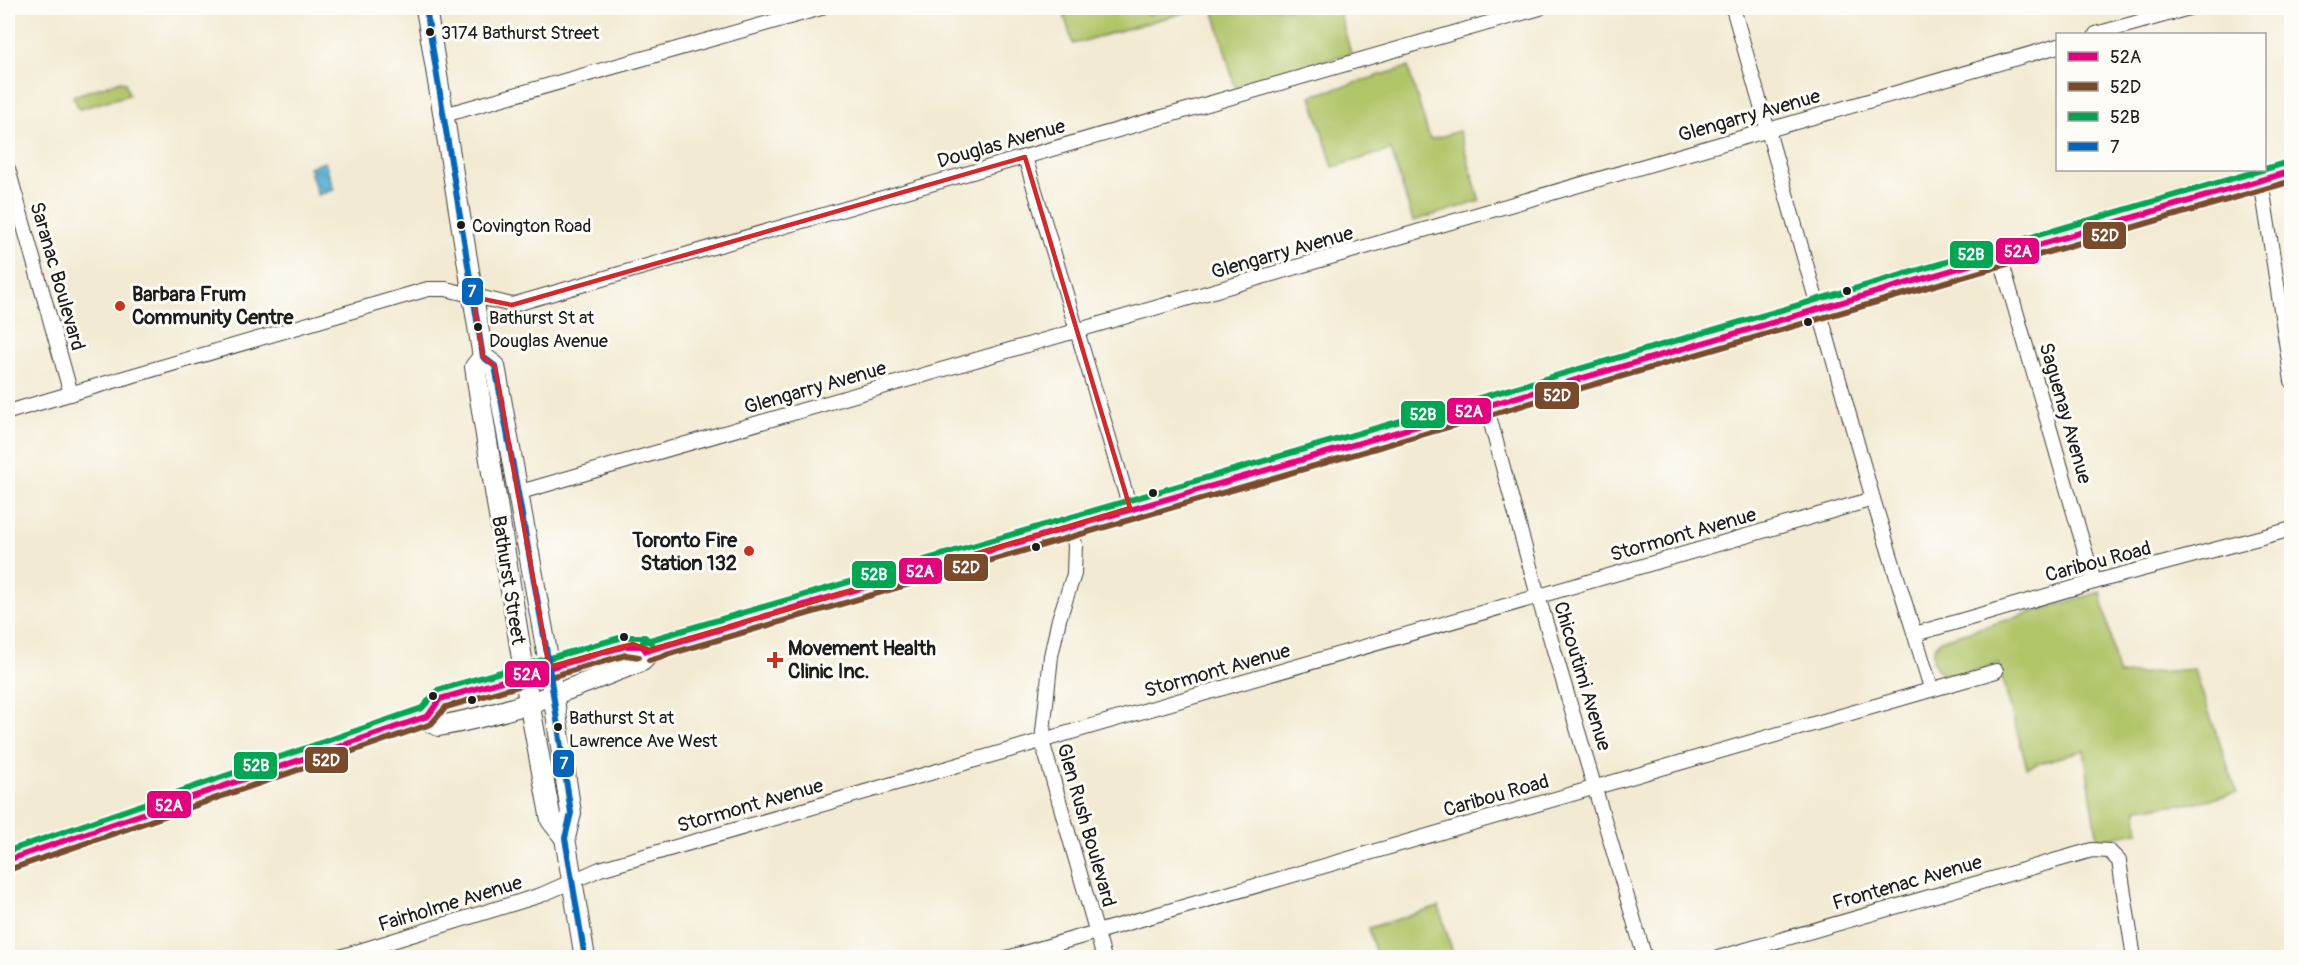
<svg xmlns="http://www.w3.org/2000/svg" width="2299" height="965" font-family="Pangolin,sans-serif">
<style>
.park{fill:#b0c468;stroke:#667042;stroke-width:1.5}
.water{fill:url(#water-waves);stroke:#386677;stroke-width:1.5}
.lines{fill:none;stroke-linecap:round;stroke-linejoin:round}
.street-casing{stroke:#3c3b37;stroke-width:16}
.secondary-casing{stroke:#3c3b37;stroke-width:22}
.street{stroke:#fff;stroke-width:14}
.secondary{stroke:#fff;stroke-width:20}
.bus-1-casing{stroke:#fdfcf7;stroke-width:10}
.bus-2-casing{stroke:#fdfcf7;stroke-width:10}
.bus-3-casing{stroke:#fdfcf7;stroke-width:10}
.bus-4-casing{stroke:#fdfcf7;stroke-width:10}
.bus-1{stroke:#e5007d;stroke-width:6}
.bus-2{stroke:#7a4b2a;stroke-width:6}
.bus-3{stroke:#00a651;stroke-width:6}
.bus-4{stroke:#0065bd;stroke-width:6}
.marked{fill:none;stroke:#d62828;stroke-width:4.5;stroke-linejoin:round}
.bus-dot{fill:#1c1c1c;stroke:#fdfcf7;stroke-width:2}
.poi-dot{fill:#c8321e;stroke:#fdfcf7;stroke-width:2}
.labels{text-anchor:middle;stroke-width:6;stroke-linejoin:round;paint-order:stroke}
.bus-label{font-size:18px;fill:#1c1c1c;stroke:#fdfcf7;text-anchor:start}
.street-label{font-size:20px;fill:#1c1c1c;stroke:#fdfcf7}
.poi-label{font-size:20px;font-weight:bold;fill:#1c1c1c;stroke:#fdfcf7;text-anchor:start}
.line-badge{stroke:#fdfcf7;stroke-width:2}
.badge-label{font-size:16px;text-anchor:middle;font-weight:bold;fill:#fff}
</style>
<defs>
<pattern id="water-waves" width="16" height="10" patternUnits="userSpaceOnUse" patternTransform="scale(1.5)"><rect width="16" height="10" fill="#54afd2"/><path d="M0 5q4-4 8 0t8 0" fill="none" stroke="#458eaa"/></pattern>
</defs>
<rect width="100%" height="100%" fill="#fdfcf7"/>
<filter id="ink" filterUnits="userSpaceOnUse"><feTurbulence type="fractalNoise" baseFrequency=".0167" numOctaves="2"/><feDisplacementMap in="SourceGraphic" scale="12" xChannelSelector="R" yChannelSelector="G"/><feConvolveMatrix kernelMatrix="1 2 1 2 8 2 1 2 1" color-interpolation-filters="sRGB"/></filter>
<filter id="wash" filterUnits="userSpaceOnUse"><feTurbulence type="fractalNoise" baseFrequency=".008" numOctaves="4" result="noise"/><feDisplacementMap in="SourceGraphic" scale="24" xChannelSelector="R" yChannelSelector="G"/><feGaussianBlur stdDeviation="1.35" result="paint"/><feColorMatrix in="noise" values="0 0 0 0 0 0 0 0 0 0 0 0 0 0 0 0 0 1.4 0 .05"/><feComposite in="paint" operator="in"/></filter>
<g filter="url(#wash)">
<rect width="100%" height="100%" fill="#f2ead2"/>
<!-- park -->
<g class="park">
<polygon points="1062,8 1143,8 1146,15 1179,8 1200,8 1073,44"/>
<polygon points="1213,8 1338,8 1351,53 1235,87"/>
<polygon points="1408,67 1430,140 1459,131 1480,201 1413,221 1391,150 1333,167 1311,96"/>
<polygon points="121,81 125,82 129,95 79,109 73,96"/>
<path d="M 2101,592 L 2118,675 L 2194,669 L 2237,793 L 2194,803 L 2137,808 L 2138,832 L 2098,840 L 2084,750 L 2027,767 L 1998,663 C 1980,668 1939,689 1933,659 C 1932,650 1935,644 1943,639 Z"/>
<polygon points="1439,907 1454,957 1377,957 1368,928"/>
</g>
<!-- water -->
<polygon class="water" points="325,162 334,190 318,195 309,167"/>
</g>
<g filter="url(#ink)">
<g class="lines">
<!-- street casing -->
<g class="street-casing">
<g id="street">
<polyline points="1733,8 1873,499 1931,688"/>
<polyline points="2096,34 2189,8"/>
<polyline points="444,115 821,8"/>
<polyline points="1025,157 1130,508"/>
<polyline points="8,169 71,394"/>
<polyline points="2261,180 2292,381"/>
<polyline points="2000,256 2094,582"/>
<polyline points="1486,405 1538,596 1645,958"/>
<polyline points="8,412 428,289 446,289 512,305 1540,8"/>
<polyline points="517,493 2058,46"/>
<polyline points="1071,526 1075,545 1074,574 1059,619 1051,656 1042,741 1104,958"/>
<polyline points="1915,634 2094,582 2292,529"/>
<polyline points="337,958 541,895 600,869 1873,499"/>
<polyline points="1007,958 1996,671"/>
<polyline points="1718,958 2092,850 2109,851 2119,861 2134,958"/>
</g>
</g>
<!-- secondary casing -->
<g class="secondary-casing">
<g id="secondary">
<polyline points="426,8 483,357 495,366 546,647 571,813 565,838 585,958"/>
<polyline points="483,357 475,367 529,702 551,820 565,838"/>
<polyline points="646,651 2292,171"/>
<path d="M 428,716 L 432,723 L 439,726 C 509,714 576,687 642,661 L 646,657 L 646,651"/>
<polyline points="8,860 134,819 428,716 440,699 625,646 642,646 646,651"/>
</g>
</g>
<!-- street -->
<use href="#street" class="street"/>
<!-- secondary -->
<use href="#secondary" class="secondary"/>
<!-- bus-1 casing -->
<g class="bus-1-casing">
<g id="bus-1">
<polyline points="646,651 2292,171"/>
<polyline points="8,860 428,716 440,699 625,646 642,646 646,651"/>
</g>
</g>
<!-- bus-2 casing -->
<g class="bus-2-casing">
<g id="bus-2">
<polyline points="649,660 2292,181"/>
<polyline points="11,869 431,724 446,707 626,655 639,657"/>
</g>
</g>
<!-- bus-3 casing -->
<g class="bus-3-casing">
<g id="bus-3">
<polyline points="643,642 2289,162"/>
<polyline points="8,851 422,708 438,690 623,637 645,637 653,645"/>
</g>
</g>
<!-- bus-4 casing -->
<g class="bus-4-casing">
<polyline id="bus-4" points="426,8 483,357 495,366 546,647 571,813 565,838 585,958"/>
</g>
<!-- bus-1 -->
<use href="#bus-1" class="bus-1"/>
<!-- bus-2 -->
<use href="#bus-2" class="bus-2"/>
<!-- bus-3 -->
<use href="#bus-3" class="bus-3"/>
<!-- bus-4 -->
<use href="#bus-4" class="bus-4"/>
</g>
</g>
<!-- marked area -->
<path class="marked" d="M 1025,157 L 1130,508 L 650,650 L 633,644 L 549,667 L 495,366 L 483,357 L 473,297 L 512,305 Z"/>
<!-- markers -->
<g class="bus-dot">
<circle cx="430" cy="32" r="5"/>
<circle cx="461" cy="225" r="5"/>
<circle cx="1847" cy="291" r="5"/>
<circle cx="1808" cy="322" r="5"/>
<circle cx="478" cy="327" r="5"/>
<circle cx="1153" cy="493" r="5"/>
<circle cx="1036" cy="547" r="5"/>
<circle cx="624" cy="637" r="5"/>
<circle cx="433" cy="696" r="5"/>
<circle cx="472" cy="700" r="5"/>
<circle cx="558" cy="727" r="5"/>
</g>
<g class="poi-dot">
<circle cx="120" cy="306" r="6"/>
<circle cx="749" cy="551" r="6"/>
<path d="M772 651h6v6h6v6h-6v6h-6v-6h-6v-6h6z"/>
</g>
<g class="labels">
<!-- bus labels -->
<g class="bus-label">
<text x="441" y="39">3174 Bathurst Street</text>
<text x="472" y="232">Covington Road</text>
<text x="489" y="324">Bathurst St at<tspan x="489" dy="23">Douglas Avenue</tspan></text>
<text x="569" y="724">Bathurst St at<tspan x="569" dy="23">Lawrence Ave West</tspan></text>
</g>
<!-- street labels -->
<g class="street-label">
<text transform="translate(1749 115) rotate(-16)" y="7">Glengarry Avenue</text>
<text transform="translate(1001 143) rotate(-16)" y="7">Douglas Avenue</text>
<text transform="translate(1282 252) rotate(-16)" y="7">Glengarry Avenue</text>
<text transform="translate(58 276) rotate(74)" y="7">Saranac Boulevard</text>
<text transform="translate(815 387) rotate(-16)" y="7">Glengarry Avenue</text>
<text transform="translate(2066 413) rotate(74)" y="7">Saguenay Avenue</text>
<text transform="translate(1683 534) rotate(-16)" y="7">Stormont Avenue</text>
<text transform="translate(2098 561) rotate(-15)" y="7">Caribou Road</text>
<text transform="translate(509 580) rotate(81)" y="7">Bathurst Street</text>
<text transform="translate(1217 670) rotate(-16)" y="7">Stormont Avenue</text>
<text transform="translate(1583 676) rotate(73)" y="7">Chicoutimi Avenue</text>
<text transform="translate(1496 795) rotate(-16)" y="7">Caribou Road</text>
<text transform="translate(750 805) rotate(-16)" y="7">Stormont Avenue</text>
<text transform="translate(1087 825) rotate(74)" y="7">Glen Rush Boulevard</text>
<text transform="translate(1907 882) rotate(-16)" y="7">Frontenac Avenue</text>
<text transform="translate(450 903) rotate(-17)" y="7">Fairholme Avenue</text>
</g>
<!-- poi labels -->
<g class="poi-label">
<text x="132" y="301">Barbara Frum<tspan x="132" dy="23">Community Centre</tspan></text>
<text x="737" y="547" text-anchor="end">Toronto Fire<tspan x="737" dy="23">Station 132</tspan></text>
<text x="788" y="655">Movement Health<tspan x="788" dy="23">Clinic Inc.</tspan></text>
</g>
</g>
<g class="line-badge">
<rect x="2082" y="221" width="45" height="29" rx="6" fill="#7a4b2a"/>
<rect x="1995" y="237" width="45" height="28" rx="6" fill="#e5007d"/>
<rect x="1949" y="240" width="45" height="29" rx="6" fill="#00a651"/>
<rect x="461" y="277" width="23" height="29" rx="6" fill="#0065bd"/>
<rect x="1534" y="381" width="46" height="29" rx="6" fill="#7a4b2a"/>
<rect x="1446" y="397" width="46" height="28" rx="6" fill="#e5007d"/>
<rect x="1400" y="400" width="46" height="29" rx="6" fill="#00a651"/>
<rect x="943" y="553" width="46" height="29" rx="6" fill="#7a4b2a"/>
<rect x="898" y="557" width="45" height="28" rx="6" fill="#e5007d"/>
<rect x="851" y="560" width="46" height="29" rx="6" fill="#00a651"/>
<rect x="504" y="660" width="46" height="28" rx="6" fill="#e5007d"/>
<rect x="304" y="746" width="45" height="28" rx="6" fill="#7a4b2a"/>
<rect x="552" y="749" width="23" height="29" rx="6" fill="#0065bd"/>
<rect x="233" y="751" width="45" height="29" rx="6" fill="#00a651"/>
<rect x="146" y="790" width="46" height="29" rx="6" fill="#e5007d"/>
</g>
<g class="badge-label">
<text x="2105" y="241">52D</text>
<text x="2018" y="257">52A</text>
<text x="1971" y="260">52B</text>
<text x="472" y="297">7</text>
<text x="1557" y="401">52D</text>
<text x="1469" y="417">52A</text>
<text x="1423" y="420">52B</text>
<text x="966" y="573">52D</text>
<text x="920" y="577">52A</text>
<text x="874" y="580">52B</text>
<text x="527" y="680">52A</text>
<text x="326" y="766">52D</text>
<text x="564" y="769">7</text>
<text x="256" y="771">52B</text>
<text x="169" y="811">52A</text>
</g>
<!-- margin -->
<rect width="2299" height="965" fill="none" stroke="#fdfcf7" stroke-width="30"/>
<!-- legend -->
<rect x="2056" y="33" width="210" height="138" fill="#fdfcf7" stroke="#a3a29f" stroke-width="1.5"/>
<rect x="2068" y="52" width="30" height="9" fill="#e5007d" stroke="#a3a29f" stroke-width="1.5"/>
<text x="2110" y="63" font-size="18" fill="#1c1c1c">52A</text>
<rect x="2068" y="82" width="30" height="9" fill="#7a4b2a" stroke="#a3a29f" stroke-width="1.5"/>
<text x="2110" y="93" font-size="18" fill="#1c1c1c">52D</text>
<rect x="2068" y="112" width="30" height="9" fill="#00a651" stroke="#a3a29f" stroke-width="1.5"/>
<text x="2110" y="123" font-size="18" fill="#1c1c1c">52B</text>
<rect x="2068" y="142" width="30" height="9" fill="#0065bd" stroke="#a3a29f" stroke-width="1.5"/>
<text x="2110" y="153" font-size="18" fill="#1c1c1c">7</text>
</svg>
